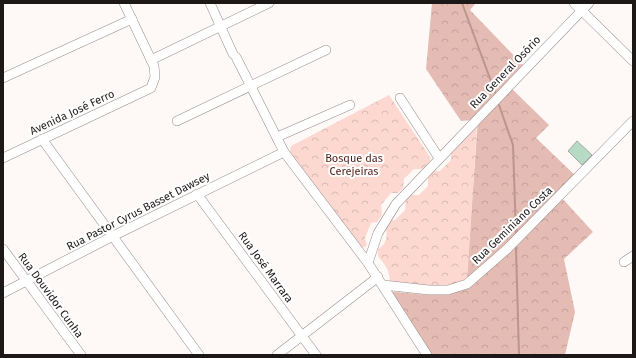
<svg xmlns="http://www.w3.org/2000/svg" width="636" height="358" font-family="'Fira Sans',sans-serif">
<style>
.forest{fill:url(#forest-crowns)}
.park{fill:url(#park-crowns)}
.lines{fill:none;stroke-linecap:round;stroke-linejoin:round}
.stream{stroke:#bc958d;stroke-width:2}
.building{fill:#b7dac4;stroke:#a1a8a3}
.minor-casing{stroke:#968d8b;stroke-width:10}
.minor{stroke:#fff;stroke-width:9}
.labels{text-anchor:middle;stroke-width:4;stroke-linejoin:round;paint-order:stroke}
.street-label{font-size:11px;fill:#1c1818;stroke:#fff}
.park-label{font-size:11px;fill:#511e15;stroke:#fff}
</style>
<defs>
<pattern id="forest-crowns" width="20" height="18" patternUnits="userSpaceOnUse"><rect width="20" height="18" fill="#e5bcb4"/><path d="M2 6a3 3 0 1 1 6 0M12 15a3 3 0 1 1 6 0" fill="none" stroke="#c4a19a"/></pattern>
<pattern id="park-crowns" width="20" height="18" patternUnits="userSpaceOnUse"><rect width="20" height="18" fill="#fdd8d0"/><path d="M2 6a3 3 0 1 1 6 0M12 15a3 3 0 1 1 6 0" fill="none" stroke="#d8b9b2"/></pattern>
</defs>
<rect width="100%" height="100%" fill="#fef8f7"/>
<!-- forest -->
<g class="forest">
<polygon points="432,3 476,3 470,10 525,67 473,120 461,121 426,69"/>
<polygon points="509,86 549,125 536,138 578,178 561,197 593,232 564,259 575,312 565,355 426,355 384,291 429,295 466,287 478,118"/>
</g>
<!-- park -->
<g class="park">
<polygon points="389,95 430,157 430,161 422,169 414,169 404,179 403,188 398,193 391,193 381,205 382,215 377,222 371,223 365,238 367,245 365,247 360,248 291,156 290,151 291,146"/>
<path d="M 477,125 L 467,284 L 393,291 C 390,285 390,281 389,275 C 388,267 382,262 378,256 L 378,249 C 387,244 388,235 385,226 L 390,220 L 395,220 L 405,210 L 406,200 L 410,195 L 419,195 L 428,186 L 428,177 L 431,171 L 440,171 L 451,160 L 451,152 Z"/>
</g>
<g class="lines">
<!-- stream -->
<g class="stream">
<polyline points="462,3 495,92"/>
<polyline points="499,105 513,145 516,235"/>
<polyline points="516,248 519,355"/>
</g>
</g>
<!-- building -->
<polygon class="building" points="577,141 592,155 582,165 568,151"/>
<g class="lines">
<!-- minor casing -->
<g class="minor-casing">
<g id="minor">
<polyline points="210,3 233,54"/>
<polyline points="574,3 633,61"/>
<polyline points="236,57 284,152 368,263 427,355"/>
<polyline points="151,60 269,3"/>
<polyline points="3,78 132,19"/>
<polyline points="400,98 439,158"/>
<polyline points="177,121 326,50"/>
<polyline points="277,137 350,105"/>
<polyline points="42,139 199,355"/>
<polyline points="3,158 151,88 155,77 154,66 124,3"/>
<polyline points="197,194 316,355"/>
<polyline points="3,249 81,355"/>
<polyline points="624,262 633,256"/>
<polyline points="368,263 378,233 396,204 589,3"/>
<polyline points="383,285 429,290 448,290 467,284 507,249 633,121"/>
<polyline points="3,293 113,236 284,152"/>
<polyline points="277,355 378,277"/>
</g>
</g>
<!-- minor -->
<use href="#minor" class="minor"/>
</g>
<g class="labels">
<!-- street labels -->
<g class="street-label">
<text transform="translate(505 72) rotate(-46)" y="4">Rua General Osório</text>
<text transform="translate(72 112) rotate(-25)" y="4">Avenida José Ferro</text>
<text transform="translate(138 211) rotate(-27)" y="4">Rua Pastor Cyrus Basset Dawsey</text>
<text transform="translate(512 225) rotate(-44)" y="4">Rua Geminiano Costa</text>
<text transform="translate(266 267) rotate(54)" y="4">Rua José Marrara</text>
<text transform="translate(51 295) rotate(54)" y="4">Rua Douvidor Cunha</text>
</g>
<!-- park labels -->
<g class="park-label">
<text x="354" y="162">Bosque das<tspan x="354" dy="13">Cerejeiras</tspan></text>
</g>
</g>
<!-- border -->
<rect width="636" height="358" fill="none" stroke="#1c1818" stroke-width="8"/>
</svg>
